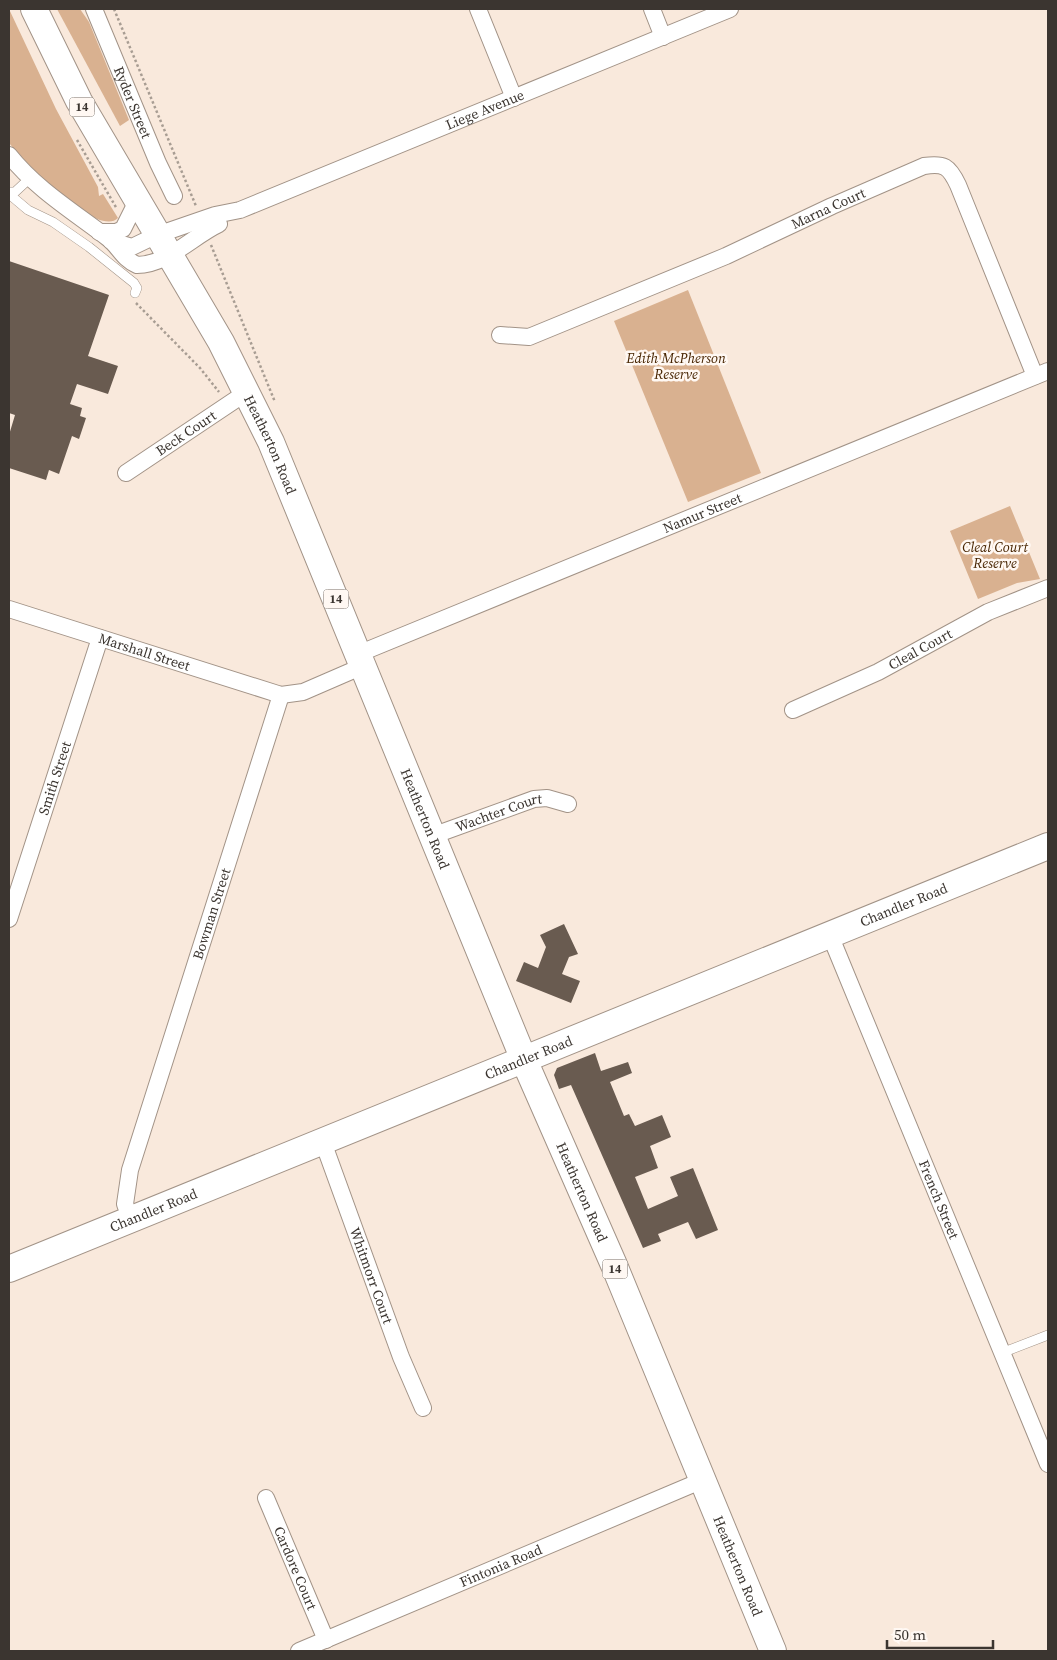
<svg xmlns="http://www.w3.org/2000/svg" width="1057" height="1660" font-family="'Source Serif 4',serif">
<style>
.green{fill:#d9b190}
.building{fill:#695b50}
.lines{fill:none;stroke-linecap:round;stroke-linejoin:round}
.lane-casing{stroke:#a29387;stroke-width:10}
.street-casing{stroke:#a29387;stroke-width:18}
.primary-casing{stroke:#a29387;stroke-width:28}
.path{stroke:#a89d93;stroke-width:2.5;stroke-dasharray:2.5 2.5;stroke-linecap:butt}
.lane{stroke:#fff;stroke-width:9}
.street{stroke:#fff;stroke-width:16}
.primary{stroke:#fff;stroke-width:26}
.labels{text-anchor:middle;stroke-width:5;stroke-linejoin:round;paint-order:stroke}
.shield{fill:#fff8f3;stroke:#76706a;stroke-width:1}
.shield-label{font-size:12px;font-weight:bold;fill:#3b3530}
.street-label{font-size:14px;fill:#3b3530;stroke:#fff8f3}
.park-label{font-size:14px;font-style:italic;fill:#472400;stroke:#fff8f3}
</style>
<rect width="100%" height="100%" fill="#f9e9dc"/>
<!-- green -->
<g class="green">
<path d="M 9,9 L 56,109 L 98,187 L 99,196 L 103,194 L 118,218 C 97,239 23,160 9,143 Z"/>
<polygon points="57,9 80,9 89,22 129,120 120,126"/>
<polygon points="688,290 761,473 688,502 614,321"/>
<polygon points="1010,506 1040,579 1017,583 978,599 950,531"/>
</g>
<!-- building -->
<g class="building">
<polygon points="9,261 109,295 88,356 118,366 108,394 77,384 70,404 82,408 80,416 86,418 79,439 72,436 59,474 49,470 46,480 9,468 9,435 15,415 9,413"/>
<polygon points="564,924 578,954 569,957 562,974 580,981 571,1003 516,981 524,962 538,968 546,947 540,935"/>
<polygon points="595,1053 601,1071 628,1062 632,1073 610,1082 624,1116 629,1114 635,1126 662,1115 671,1137 650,1146 658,1168 635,1177 648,1209 678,1196 670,1177 693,1168 718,1230 696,1239 688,1222 658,1234 661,1241 643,1248 571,1085 559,1089 554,1075 557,1068"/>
</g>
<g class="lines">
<!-- lane casing -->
<g class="lane-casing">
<g id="lane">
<polyline points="9,192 15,192 30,178"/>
<polyline points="9,194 28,210 53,222 89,247 134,283 137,288 135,293"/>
<polyline points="1004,1352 1048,1335"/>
</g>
</g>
<!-- street casing -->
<g class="street-casing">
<g id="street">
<path id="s1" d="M 94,9 L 158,163 L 174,196"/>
<polyline points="478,9 514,98"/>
<polyline points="652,9 663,37"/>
<path d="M 9,155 C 37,190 74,212 109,239 C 119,247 124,260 137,265 C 167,265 193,236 219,224"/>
<polyline points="99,232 116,232 123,229 137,201"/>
<path id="s2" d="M 111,241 L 132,247 L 157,235 L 215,215 L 240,210 L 730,9"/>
<path id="s3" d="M 500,335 L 529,337 L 726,256 L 832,206 L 924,166 C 944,163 949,166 958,185 L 1035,376"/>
<path id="s4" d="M 126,473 L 247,392"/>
<path id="s5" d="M 9,609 L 281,695 L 303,692 L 363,666"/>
<path id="s6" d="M 358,654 L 1048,371"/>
<path id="s7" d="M 793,710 L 878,672 L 988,612 L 1048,588"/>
<path id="s8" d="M 432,836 L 534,799 L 547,798 L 568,804"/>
<path id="s9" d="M 9,919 L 100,638"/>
<path id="s10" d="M 830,935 L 1048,1464"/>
<path id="s11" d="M 323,1142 L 401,1357 L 423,1408"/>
<path id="s12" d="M 130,1218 L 125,1204 L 130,1170 L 281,695"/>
<path id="s13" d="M 266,1498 L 326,1640"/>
<path id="s14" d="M 299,1651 L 703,1480"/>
</g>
</g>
<!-- primary casing -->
<g class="primary-casing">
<g id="primary">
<path id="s15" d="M 34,9 L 79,101 L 221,342 L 271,442 L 524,1060 L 614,1265 L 773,1651"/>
<path id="s16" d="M 9,1269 L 1048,846"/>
</g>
</g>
<!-- path -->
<g class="path">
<polyline points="114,9 196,206"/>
<polyline points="77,140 117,209"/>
<polyline points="211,245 275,402"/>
<polyline points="136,303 200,368 219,392"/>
</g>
<!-- lane -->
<use href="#lane" class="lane"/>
<!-- street -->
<use href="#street" class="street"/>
<!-- primary -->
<use href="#primary" class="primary"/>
</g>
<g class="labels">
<!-- shield labels -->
<g class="shield">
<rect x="69.5" y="97.5" width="25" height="19" rx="4"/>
<rect x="323.5" y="589.5" width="25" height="19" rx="4"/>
<rect x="602.5" y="1259.5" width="25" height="19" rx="4"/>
</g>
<g class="shield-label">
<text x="82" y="111">14</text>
<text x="336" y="603">14</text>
<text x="615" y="1273">14</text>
</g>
<!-- street labels -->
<g class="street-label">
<text dy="5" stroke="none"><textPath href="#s1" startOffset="101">Ryder Street</textPath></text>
<text dy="5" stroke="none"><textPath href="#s2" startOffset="401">Liege Avenue</textPath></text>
<text dy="5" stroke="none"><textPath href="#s3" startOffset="355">Marna Court</textPath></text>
<text dy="5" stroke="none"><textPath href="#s4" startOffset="72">Beck Court</textPath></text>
<text dy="5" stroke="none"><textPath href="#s15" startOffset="496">Heatherton Road</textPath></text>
<text dy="5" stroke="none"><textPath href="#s6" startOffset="372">Namur Street</textPath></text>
<text dy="5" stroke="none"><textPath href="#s7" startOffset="141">Cleal Court</textPath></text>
<text dy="5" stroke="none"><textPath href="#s5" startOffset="142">Marshall Street</textPath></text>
<text dy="5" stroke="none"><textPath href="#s9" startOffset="148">Smith Street</textPath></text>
<text dy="5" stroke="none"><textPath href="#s8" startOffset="71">Wachter Court</textPath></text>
<text dy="5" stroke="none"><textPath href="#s15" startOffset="901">Heatherton Road</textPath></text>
<text dy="5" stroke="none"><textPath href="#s16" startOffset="966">Chandler Road</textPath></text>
<text dy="5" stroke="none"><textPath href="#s12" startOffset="318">Bowman Street</textPath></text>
<text dy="5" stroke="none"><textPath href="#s16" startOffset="561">Chandler Road</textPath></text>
<text dy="5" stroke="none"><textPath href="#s15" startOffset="1306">Heatherton Road</textPath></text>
<text dy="5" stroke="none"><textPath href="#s10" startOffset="286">French Street</textPath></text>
<text dy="5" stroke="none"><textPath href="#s16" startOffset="156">Chandler Road</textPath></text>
<text dy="5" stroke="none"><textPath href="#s11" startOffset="142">Whitmorr Court</textPath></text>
<text dy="5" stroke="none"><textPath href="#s14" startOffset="219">Fintonia Road</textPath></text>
<text dy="5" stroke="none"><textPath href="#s15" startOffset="1711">Heatherton Road</textPath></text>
<text dy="5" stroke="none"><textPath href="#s13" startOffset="76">Cardore Court</textPath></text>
</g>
<!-- park labels -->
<g class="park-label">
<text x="676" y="363">Edith McPherson<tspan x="676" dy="16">Reserve</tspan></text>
<text x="995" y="552">Cleal Court<tspan x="995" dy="16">Reserve</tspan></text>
</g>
</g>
<!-- border -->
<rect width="1057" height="1660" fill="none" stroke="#3b3530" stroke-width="20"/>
<!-- scale -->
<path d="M887 1640v8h106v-8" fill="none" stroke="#3b3530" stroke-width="2.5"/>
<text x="894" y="1640" font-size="15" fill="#3b3530" stroke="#fff8f3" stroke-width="4" paint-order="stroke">50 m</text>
</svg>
